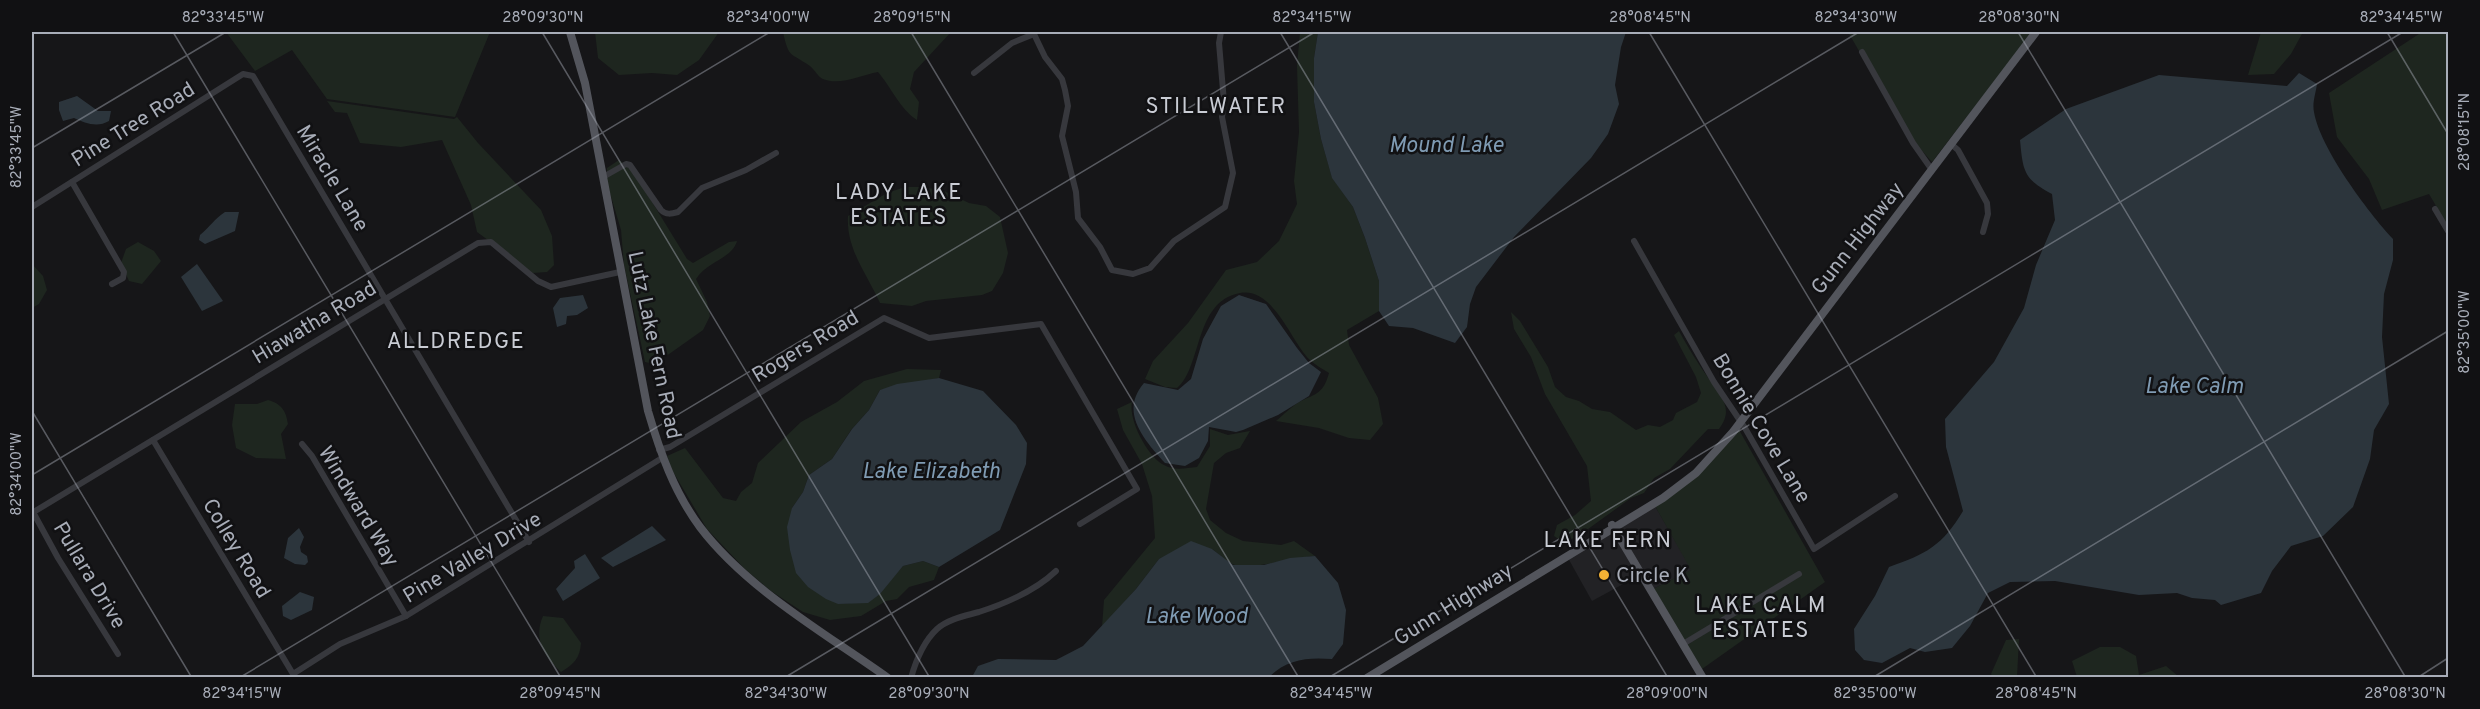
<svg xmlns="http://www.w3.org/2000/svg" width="2480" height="709" font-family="Overpass,sans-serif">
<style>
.built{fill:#222225}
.green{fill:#1e261f}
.water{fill:#2c353c}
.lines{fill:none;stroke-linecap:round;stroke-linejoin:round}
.minor{stroke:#37383d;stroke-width:6}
.major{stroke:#53555c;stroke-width:8}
.ticks{fill:none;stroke:#a8adb8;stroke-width:1.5;stroke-opacity:0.45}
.poi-dot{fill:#f2b134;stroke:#111113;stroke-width:2}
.labels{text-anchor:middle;stroke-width:5;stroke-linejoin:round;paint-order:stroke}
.street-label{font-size:21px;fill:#a8adb8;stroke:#111113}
.poi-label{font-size:21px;fill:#a8adb8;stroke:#111113;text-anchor:start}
.neighbourhood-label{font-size:22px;letter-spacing:1.5px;fill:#c9ccd4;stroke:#111113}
.water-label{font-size:22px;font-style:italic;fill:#7f9bb3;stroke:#111113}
.neatline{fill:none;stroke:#a8adb8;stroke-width:2}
.ticks-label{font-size:15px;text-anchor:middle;fill:#a8adb8}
</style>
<rect width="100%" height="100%" fill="#161618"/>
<!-- built -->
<g class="built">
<polygon points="1655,506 1692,570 1653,589 1618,529"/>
<polygon points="1613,532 1638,576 1592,601 1568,558"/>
</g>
<!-- green -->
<g class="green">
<polygon points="226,32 490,32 455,117 327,99 292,50 255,71"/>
<polygon points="595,32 719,32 699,60 677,75 652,73 619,75 598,58"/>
<path d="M 783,32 L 951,32 L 914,72 L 910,89 L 919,102 L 917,120 C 900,109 891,87 878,72 C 861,75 840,86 823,79 C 818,77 815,70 810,66 C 790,52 789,59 783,32 Z"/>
<path d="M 1300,32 L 1318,32 L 1314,58 L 1314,102 L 1321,139 L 1332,177 L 1353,207 L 1365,238 L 1379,281 L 1379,311 L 1347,330 L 1349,345 L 1378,398 L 1383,424 L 1370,440 L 1349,438 L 1319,428 L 1276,421 C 1283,415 1291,407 1299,402 C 1317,393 1323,394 1329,373 C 1323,369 1315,365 1310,360 C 1291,342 1274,287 1240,293 C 1194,301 1202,368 1177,388 L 1165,387 L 1145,379 L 1153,361 L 1188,323 L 1226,270 L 1257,262 L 1279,241 L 1297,204 L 1294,181 L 1299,132 L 1297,66 Z"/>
<polygon points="1848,32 2032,32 1932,162 1908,135"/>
<polygon points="2261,32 2303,32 2291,54 2274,74 2248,75"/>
<polygon points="2422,32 2448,32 2448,226 2429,194 2382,210 2369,179 2337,137 2329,93"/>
<polygon points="327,101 454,119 457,117 478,143 541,210 552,236 554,265 547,272 533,273 477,232 471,205 442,140 401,147 360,143 347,113 335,112"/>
<path d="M 619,160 L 633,171 L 687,259 L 693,263 L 729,242 L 737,241 C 732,259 707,261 696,279 L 707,302 L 710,316 L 703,330 L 655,364 L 645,362 L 624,265 L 621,230 L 607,183 L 607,168 Z"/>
<path d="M 905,187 L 921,187 L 942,190 L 969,203 L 986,206 L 1000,217 L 1008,253 L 1003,273 L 992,291 L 982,295 L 926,301 L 912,306 L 880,303 C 867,274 846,249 848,216 L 887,193 Z"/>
<polygon points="138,242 154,251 161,261 142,284 129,281 121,263 126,249"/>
<polygon points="32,264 43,276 47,290 39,304 32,308"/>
<path d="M 1511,312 L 1520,321 L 1548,367 L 1555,387 L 1566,397 L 1579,401 L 1592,409 L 1610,412 L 1636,430 L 1648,425 L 1660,427 L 1673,420 L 1676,413 L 1697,402 L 1701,393 L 1696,377 L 1674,335 L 1679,331 C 1687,346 1699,365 1709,379 C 1720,396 1735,408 1719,429 L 1708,429 L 1670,469 L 1654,478 L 1644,493 L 1631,498 L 1577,537 L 1563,542 L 1554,536 L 1557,525 L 1575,515 L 1591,501 L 1587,466 L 1545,394 L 1531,357 L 1514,329 Z"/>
<polygon points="907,369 941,370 939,378 880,390 869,410 851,430 832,459 809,475 803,492 792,508 838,604 851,603 892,578 903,566 923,561 939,567 934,580 909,587 897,599 886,601 861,616 830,620 803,612 771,591 745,569 707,529 672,470 667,456 685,448 723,498 736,501 741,492 752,483 758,463 801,422 837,402 864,381"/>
<path d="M 268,400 C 282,404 286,411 288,424 L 281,434 L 286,459 L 256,458 L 236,448 L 232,425 L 235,404 L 257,404 Z"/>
<path d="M 1132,402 C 1128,420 1148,457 1164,465 C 1174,471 1186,468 1197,467 L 1210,446 L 1210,429 L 1228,435 L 1250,431 L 1240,448 L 1226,453 L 1214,463 L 1206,509 L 1210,520 L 1226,533 L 1243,541 L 1281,545 L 1294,541 L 1315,556 C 1291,558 1258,569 1235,565 C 1228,563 1219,554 1212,549 L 1159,559 L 1136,589 L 1102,627 L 1104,600 L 1155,538 L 1152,496 L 1142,464 L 1123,430 L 1117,409 Z"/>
<polygon points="1738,428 1825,582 1702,669 1687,645 1802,574 1800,571 1684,641 1653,589 1691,570 1655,506"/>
<path d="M 543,616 L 563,618 L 581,643 C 580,658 574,664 561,672 C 544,656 533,639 543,616 Z"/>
<polygon points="2019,639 2017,677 1993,677 1991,674 2006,640"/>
<polygon points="2100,647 2120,647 2136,656 2139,675 2166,666 2179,677 2077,677 2072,661"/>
</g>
<!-- water -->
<g class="water">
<polygon points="1318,32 1626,32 1621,47 1615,85 1619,104 1608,134 1591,158 1514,237 1476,287 1470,304 1467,327 1455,343 1413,328 1389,326 1379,311 1379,281 1365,238 1353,207 1332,178 1321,139 1314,102 1314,58"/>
<path d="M 2299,73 L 2317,84 C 2316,92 2312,103 2314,112 C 2320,148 2368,212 2393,239 L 2393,260 L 2384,294 L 2382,337 L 2389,404 L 2374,430 L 2370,459 L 2353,507 L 2323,536 L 2291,546 L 2272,571 L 2261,593 L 2221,605 L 2215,600 L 2192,598 L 2177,593 L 2139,595 L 2055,581 L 2010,582 L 1988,593 L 1970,626 L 1952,648 L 1925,652 L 1910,648 L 1882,663 L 1864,660 L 1855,650 L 1854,629 L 1875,596 L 1889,567 C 1926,554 1942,546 1963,511 L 1946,447 L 1945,419 L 1994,362 L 2024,308 L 2036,265 L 2055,220 L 2052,194 C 2023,179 2023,170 2020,140 L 2066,109 L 2159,75 L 2287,86 Z"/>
<path d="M 77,96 L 98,111 L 111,111 L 109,121 C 97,128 85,123 74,118 L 63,121 L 59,110 L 59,102 Z"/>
<path d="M 225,212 L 239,212 L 235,231 L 205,244 L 199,240 L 200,235 C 210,227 214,219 225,212 Z"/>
<polygon points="197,264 223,301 202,311 181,277"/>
<polygon points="583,295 588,308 577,315 567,316 566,324 557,327 553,308 560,298"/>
<path d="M 1239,295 L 1266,304 L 1297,348 L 1309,363 L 1321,372 L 1309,396 L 1278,415 L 1243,430 L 1236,432 L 1209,427 L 1208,441 L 1199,458 L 1185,466 L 1165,463 C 1144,440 1119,412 1144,383 L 1178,390 L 1191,379 L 1203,339 L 1221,306 Z"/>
<polygon points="939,378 983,391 1016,425 1027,443 1026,464 1000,530 939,567 923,561 903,566 880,594 868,603 838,604 826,599 808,587 796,573 790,550 787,527 792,508 803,492 809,475 832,459 852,429 869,410 880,390 897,384"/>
<polygon points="652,526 666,540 613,567 601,558"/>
<polygon points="299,528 304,537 300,547 301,552 307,556 308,562 305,565 295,564 284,558 288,538"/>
<path d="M 1191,541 L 1212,549 L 1233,565 L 1264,565 L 1290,558 L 1315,556 L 1338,583 L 1346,610 L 1343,644 L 1332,659 C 1308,657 1287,659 1269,677 L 972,677 L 978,666 L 998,659 L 1056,660 L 1083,646 L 1136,589 L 1159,559 Z"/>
<polygon points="585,554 600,578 563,601 556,589 575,568 574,561"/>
<polygon points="300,592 314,597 312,610 291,620 283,616 282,606"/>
</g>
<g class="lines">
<!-- minor -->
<g class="minor">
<polyline points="1033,32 1045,57 1062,79 1065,90 1068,106 1062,136 1076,192 1078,218 1100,247 1112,270 1133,274 1150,268 1174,241 1225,207 1233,173 1222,117 1224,102 1219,43 1221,32"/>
<polyline points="1862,52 1913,143 1932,170"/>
<polyline points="974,73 1012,43 1034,34"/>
<polyline points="1951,144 1958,150 1987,203 1988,214 1983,232"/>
<path d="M 603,177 L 626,164 L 630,165 L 661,210 C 666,215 671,214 678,212 L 702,188 L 746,170 L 776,153"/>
<polyline points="72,182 124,272 123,278 112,284"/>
<polyline points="32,207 243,74 253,76 529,542"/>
<polyline points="2435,209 2448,231"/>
<polyline points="1634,241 1714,382 1745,428 1814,549 1895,496"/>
<polyline points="153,440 293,674 340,644 406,616 662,458"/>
<polyline points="302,444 312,456 406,616"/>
<polyline points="659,450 670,447 884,318 929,338 1041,324 1137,489 1080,524"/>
<polyline points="33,512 58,558 118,654"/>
<polyline points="32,513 478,243 491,242 538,281 551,287 620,272"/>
<polyline points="1683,644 1799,574"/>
<path d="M 911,678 C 916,660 923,642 937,629 C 948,619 965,616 979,612 C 1007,603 1035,591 1056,571"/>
</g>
<!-- major -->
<g class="major">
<path d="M 570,32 L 585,83 L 648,411 C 660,452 674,492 700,527 C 747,589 825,633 888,678"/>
<polyline points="1612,525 1703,678"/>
<polyline points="1367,678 1663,498 1696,473 1733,432 2036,32"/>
</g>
</g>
<!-- ticks -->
<path class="ticks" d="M 173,32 L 561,678M 542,32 L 930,678M 911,32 L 1299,678M 1280,32 L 1668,678M 1649,32 L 2037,678M 2018,32 L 2406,678M 2387,32 L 2448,134M 32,148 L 226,32M 32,411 L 192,678M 32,475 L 770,32M 239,678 L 1315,32M 784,678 L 1859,32M 1328,678 L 2403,32M 1872,678 L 2448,331M 2417,678 L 2448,658"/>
<!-- markers -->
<circle class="poi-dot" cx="1604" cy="575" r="6"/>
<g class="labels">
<!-- street labels -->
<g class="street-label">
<text transform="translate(133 124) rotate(-32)" y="7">Pine Tree Road</text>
<text transform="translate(333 178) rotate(59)" y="7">Miracle Lane</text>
<text transform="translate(1857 238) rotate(-52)" y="7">Gunn Highway</text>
<text transform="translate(314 322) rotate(-31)" y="7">Hiawatha Road</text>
<text transform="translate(655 345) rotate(78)" y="7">Lutz Lake Fern Road</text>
<text transform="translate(805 346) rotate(-31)" y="7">Rogers Road</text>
<text transform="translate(1762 428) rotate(59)" y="7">Bonnie Cove Lane</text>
<text transform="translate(359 506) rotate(59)" y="7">Windward Way</text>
<text transform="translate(237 548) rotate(59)" y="7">Colley Road</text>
<text transform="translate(472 557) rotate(-31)" y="7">Pine Valley Drive</text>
<text transform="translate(90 575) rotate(59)" y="7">Pullara Drive</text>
<text transform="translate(1453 604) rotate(-32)" y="7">Gunn Highway</text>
</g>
<!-- poi labels -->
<g class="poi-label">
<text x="1616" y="582">Circle K</text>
</g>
<!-- neighbourhood labels -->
<g class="neighbourhood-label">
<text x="1216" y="113">STILLWATER</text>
<text x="899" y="199">LADY LAKE<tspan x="899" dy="25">ESTATES</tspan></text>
<text x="456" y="348">ALLDREDGE</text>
<text x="1608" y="547">LAKE FERN</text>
<text x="1761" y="612">LAKE CALM<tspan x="1761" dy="25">ESTATES</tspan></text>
</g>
<!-- water labels -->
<g class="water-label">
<text x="1446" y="152">Mound Lake</text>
<text x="2194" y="393">Lake Calm</text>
<text x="931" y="478">Lake Elizabeth</text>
<text x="1196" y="623">Lake Wood</text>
</g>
</g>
<!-- border -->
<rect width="2480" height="709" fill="none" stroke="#111113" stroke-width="66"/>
<rect x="33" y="33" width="2414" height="643" class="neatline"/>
<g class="ticks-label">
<text x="223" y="22">82°33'45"W</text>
<text x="543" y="22">28°09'30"N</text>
<text x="768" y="22">82°34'00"W</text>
<text x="912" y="22">28°09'15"N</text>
<text x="1312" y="22">82°34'15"W</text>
<text x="1650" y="22">28°08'45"N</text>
<text x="1856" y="22">82°34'30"W</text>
<text x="2019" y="22">28°08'30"N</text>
<text x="2401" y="22">82°34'45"W</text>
<text transform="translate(2464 132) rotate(-90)" y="5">28°08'15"N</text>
<text transform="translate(16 147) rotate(-90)" y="5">82°33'45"W</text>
<text transform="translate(2464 332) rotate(-90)" y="5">82°35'00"W</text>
<text transform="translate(16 474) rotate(-90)" y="5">82°34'00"W</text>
<text x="242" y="698">82°34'15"W</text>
<text x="560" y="698">28°09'45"N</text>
<text x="786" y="698">82°34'30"W</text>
<text x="929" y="698">28°09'30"N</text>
<text x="1331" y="698">82°34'45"W</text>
<text x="1667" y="698">28°09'00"N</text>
<text x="1875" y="698">82°35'00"W</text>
<text x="2036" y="698">28°08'45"N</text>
<text x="2405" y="698">28°08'30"N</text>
</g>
</svg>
